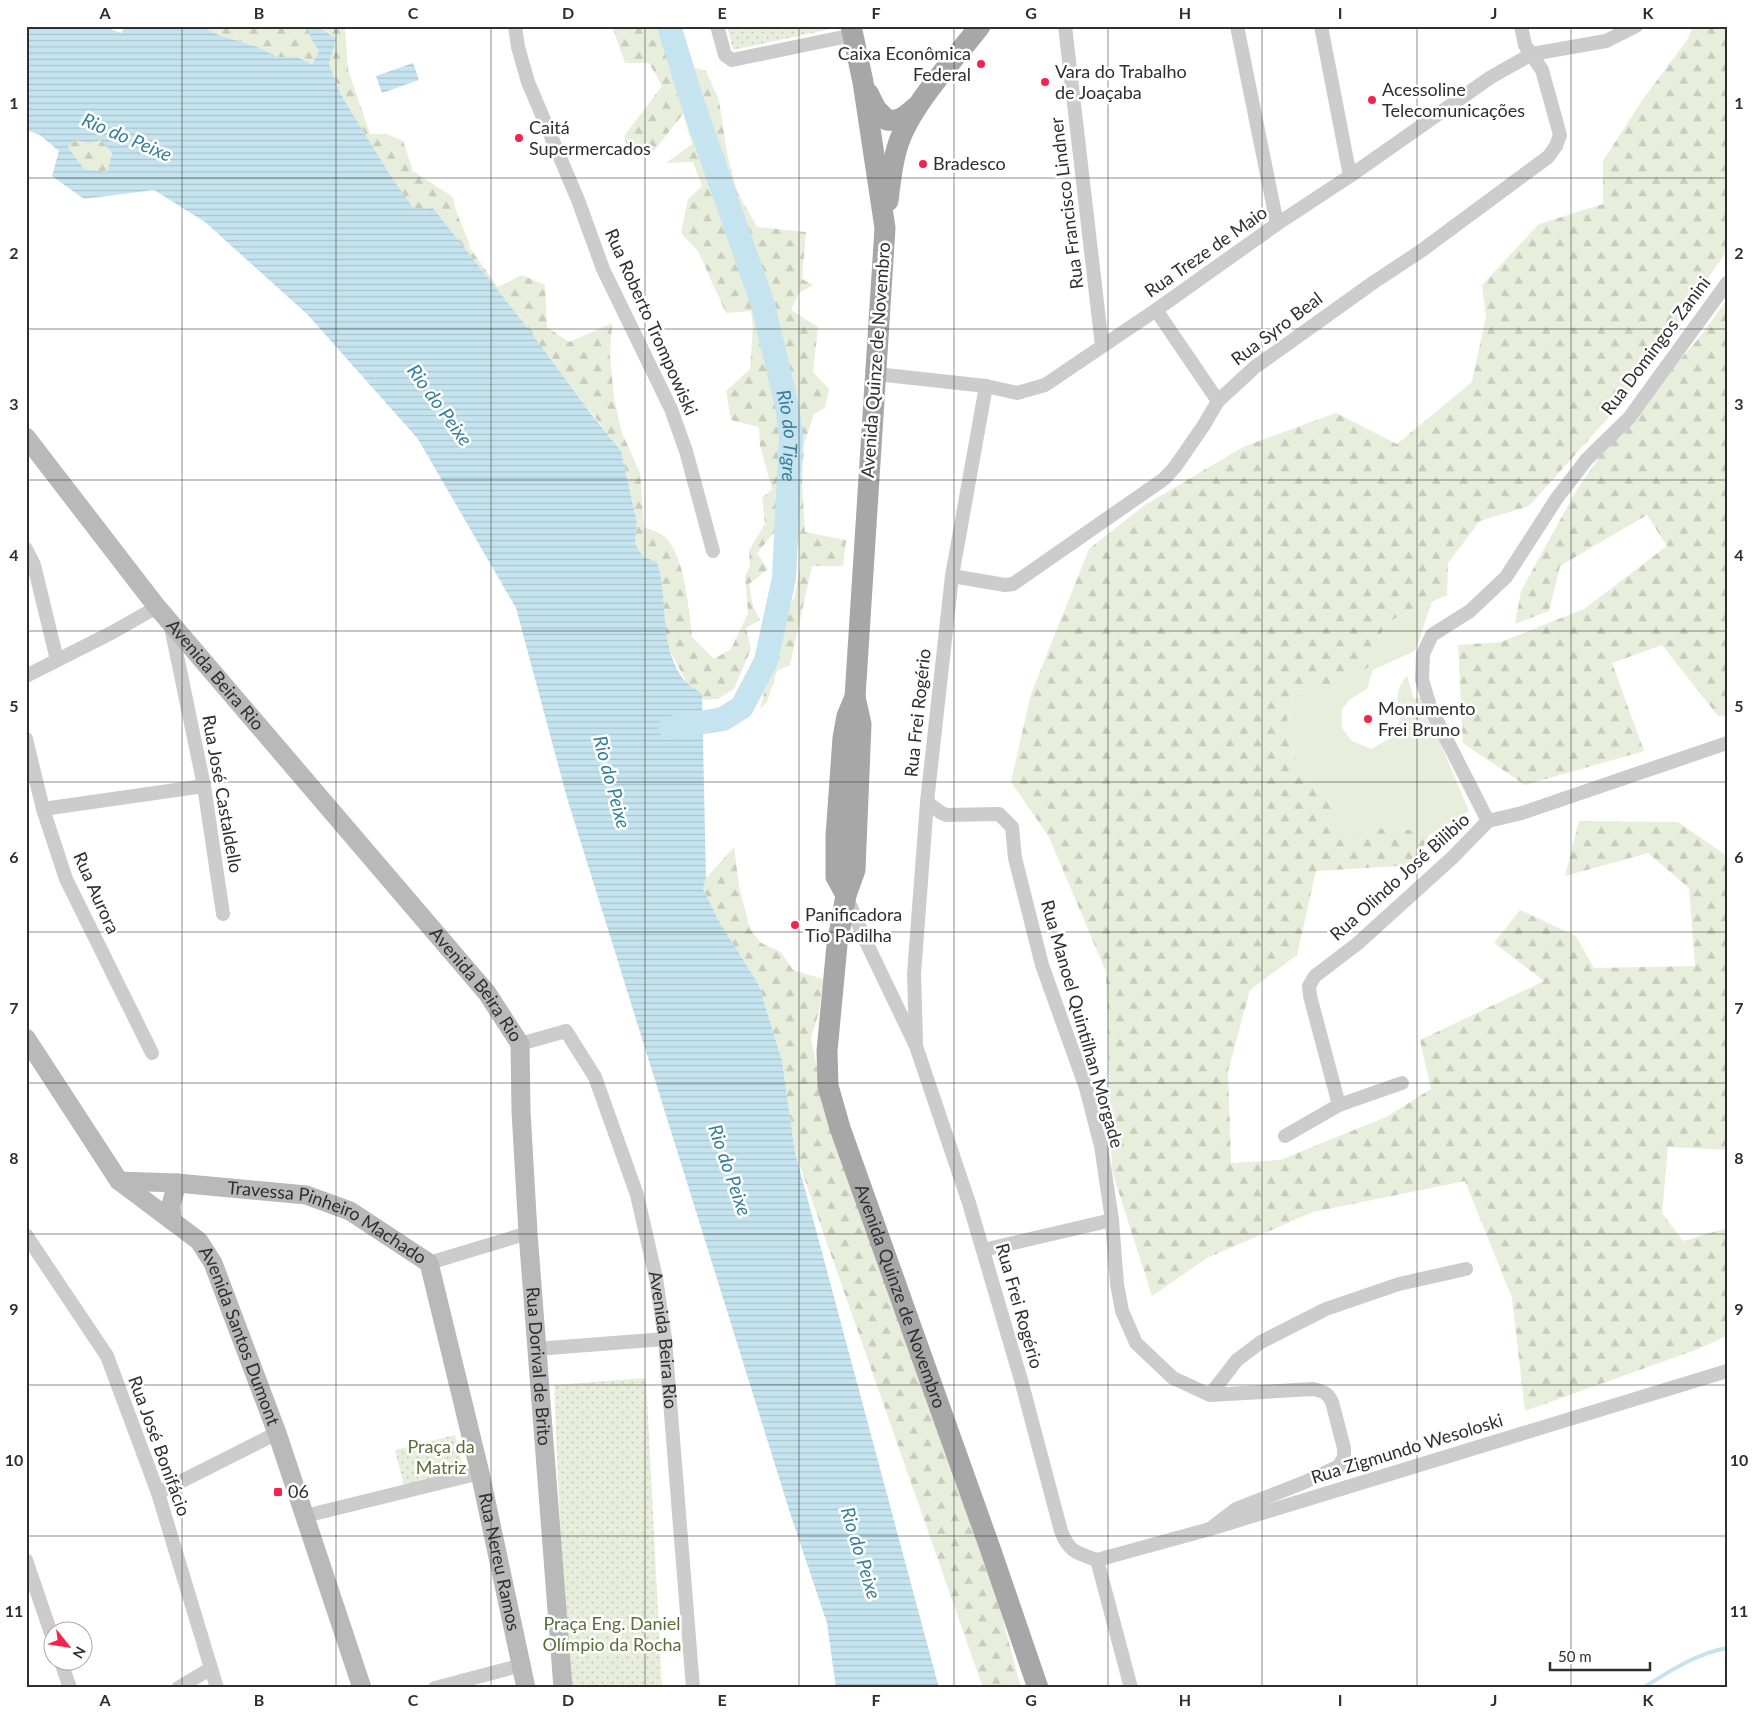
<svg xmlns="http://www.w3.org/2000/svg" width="1753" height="1714" font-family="Lato,sans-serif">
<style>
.green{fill:#e8eedc}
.forest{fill:url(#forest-firs)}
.park{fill:url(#park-dots)}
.water{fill:url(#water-rules);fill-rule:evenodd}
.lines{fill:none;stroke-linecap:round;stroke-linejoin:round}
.stream{stroke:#c6e4ef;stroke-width:4}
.river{stroke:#c6e4ef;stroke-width:24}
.street{stroke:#ccc;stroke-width:14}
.secondary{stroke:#b9b9b9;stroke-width:19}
.primary{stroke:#a7a7a7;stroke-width:21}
.grid{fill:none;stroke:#2f2f2f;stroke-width:1;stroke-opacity:0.55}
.poi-dot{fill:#f4234d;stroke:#fff;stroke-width:2}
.labels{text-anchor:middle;stroke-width:5;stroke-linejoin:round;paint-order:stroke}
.poi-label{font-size:18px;fill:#2f2f2f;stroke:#fff;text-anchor:start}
.street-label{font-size:18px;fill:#2f2f2f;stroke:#fff}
.park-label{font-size:18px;fill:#596f38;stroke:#fff}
.water-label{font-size:19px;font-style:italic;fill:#367f99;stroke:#fff}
.neatline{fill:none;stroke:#2f2f2f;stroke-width:2}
.grid-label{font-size:16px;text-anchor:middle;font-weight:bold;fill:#2f2f2f}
</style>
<defs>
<pattern id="forest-firs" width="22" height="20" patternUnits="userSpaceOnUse" patternTransform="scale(1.25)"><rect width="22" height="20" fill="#e8eedc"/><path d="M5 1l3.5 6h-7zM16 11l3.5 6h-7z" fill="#c7ccbd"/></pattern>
<pattern id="park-dots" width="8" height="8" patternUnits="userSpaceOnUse" patternTransform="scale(1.25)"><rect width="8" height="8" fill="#e8eedc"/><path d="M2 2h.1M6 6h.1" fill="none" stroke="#c7ccbd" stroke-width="1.8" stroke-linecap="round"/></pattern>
<pattern id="water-rules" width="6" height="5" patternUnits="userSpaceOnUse" patternTransform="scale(1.25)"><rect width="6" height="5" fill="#c6e4ef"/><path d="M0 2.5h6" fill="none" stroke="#aac4cd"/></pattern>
</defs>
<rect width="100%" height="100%" fill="#fff"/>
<!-- green -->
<path class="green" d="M 1432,602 L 1415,651 L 1373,670 L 1367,689 L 1349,700 L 1342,710 L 1342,728 L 1351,740 L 1371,749 L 1391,738 L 1400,719 C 1396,703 1395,689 1407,676 L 1414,699 L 1421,697 L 1469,811 L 1429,835 L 1393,826 L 1326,841 L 1339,813 L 1302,774 L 1285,730 L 1295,688 L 1326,691 L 1369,667 L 1385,623 Z"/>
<!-- forest -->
<g class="forest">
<polygon points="201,26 308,26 310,37 319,51 312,64 297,57 278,57 258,47 219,35"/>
<path d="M 318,26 L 343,26 L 345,28 L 348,69 L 370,134 L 387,134 L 403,141 L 413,171 L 453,197 L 456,211 L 470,245 L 469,247 L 498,287 L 522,275 L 545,285 L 547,327 L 569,342 L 612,323 L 610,356 L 614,398 L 622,433 L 640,473 L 644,527 C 651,530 660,532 665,537 C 685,556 689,610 692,637 L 714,659 L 731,649 L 748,613 L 745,576 L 750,566 L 749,550 L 765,524 L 762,498 L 772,489 L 760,446 L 759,427 L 731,420 L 726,391 L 750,369 L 753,327 L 751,311 L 726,313 L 698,251 L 681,233 L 688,199 L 702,186 L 693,162 L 666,163 L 692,144 L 683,114 L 653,152 L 629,152 L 624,136 L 662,86 L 649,63 L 625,63 L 612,26 L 664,26 L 729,219 L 753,283 L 771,344 L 779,388 L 784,509 L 774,533 L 757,553 L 768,569 L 749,584 L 753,606 L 760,620 L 746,628 L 751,649 L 734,689 L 718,699 L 696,700 L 667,645 L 635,544 L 637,523 L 621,451 L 433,208 L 414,210 L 392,178 L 340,93 L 329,64 L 336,39 Z"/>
<polygon points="1693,26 1727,26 1727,251 1617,408 1529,506 1480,521 1448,563 1447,595 1385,623 1369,667 1326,691 1295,688 1285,730 1302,774 1339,813 1327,840 1393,826 1429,835 1414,865 1316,871 1297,955 1250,990 1228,1071 1231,1163 1280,1160 1386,1117 1431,1089 1420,1040 1544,981 1494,943 1520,910 1576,936 1594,968 1695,966 1689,888 1648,853 1565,876 1579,821 1678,822 1727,856 1727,1150 1668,1147 1662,1213 1683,1241 1727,1228 1727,1336 1698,1349 1525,1411 1512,1298 1465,1181 1313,1212 1207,1258 1152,1296 1112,1171 1106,972 1049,837 1011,782 1031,694 1089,549 1145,505 1245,446 1336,413 1397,444 1472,382 1486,316 1482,285 1539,224 1603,204 1603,161 1641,102 1687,40"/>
<polygon points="691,66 706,71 719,100 727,153 737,191 757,227 806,232 802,279 813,285 799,293 791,310 818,327 813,372 829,389 825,408 814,414 804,444 802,484 805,532 846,540 843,566 812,566 790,665 777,671 767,702 760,709 766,684 772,668 774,653 783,620 795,596 800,565 798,534 799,499 794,435 794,403 788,371 768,295 695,86"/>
<polygon points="74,139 90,143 101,140 112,153 107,172 84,169 68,147"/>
<polygon points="1727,300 1727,715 1718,716 1662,645 1612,663 1644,751 1525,785 1463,743 1458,645 1501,642 1584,609 1667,546 1647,515 1560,566 1549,611 1515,624 1521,591 1576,491 1613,437 1698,339"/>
<polygon points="734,847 739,886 750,929 761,943 781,952 793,970 823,979 819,1012 811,1038 823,1099 999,1605 1021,1688 983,1688 795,1152 782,1061 759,985 720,923 703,889 706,878"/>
</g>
<!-- park -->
<g class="park">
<polygon points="727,26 836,26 836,28 733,50"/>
<polygon points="646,1378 662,1688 567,1688 554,1385"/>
<polygon points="455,1435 464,1472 404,1486 395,1450"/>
</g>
<!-- water -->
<g class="water">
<path d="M 26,26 L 103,26 L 121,33 L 126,26 L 201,26 L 219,35 L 258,47 L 278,57 L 297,57 L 312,64 L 319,51 L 310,37 L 308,26 L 318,26 L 336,39 L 329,64 L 340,93 L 392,178 L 414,209 L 433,208 L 529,330 L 592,415 L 621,451 L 637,523 L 635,544 L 643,557 L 657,562 C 669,600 658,640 681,676 C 685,683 695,689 702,694 L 706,878 L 703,889 L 720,923 L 759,985 L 782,1061 L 795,1152 L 939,1688 L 836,1688 L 827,1623 L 791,1516 L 567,798 L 516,608 L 418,439 L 307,314 L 205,222 L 154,190 L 84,199 L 52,176 L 59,151 L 40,135 L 26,130 ZM 74,140 L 90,143 L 101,140 L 112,153 L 107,172 L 84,169 L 68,147 Z"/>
<polygon points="413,63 419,80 382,93 376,76"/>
</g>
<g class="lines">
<!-- stream -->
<path class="stream" d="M 1643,1688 C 1668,1672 1697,1653 1727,1648"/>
<!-- river -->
<path class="river" id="s1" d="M 669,26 L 692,101 L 763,305 L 787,406 L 791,435 L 784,578 L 766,661 L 742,707 L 723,719 L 670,728"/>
<!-- street -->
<g class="street">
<polyline points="515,26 518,47 528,82 578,200 603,269 671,409 686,451 713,551"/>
<polyline points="717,26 725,55 732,60 853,35"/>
<polyline points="1065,26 1102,346"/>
<polyline points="1237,26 1277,224"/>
<polyline points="1321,26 1350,176"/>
<polyline points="1156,310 1218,401"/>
<polyline points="876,374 986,386 1017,393 1045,385 1156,310 1277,224 1350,176 1491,77 1532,54 1606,41 1636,26"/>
<polyline points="26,549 34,565 57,660"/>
<polyline points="952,576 1005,585 1013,584 1164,479 1175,467 1204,425 1218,401 1255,367 1374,282 1421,251 1548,157 1556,146 1560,135 1542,70 1525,45 1521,26"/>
<polyline points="170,622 204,786 223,914"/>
<polyline points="26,676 113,632 157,607"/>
<polyline points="26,739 43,809 66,879 152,1053"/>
<path d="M 927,802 L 940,812 L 946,815 L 999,814 L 1012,827 L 1015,858 L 1042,965 L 1086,1088 L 1101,1146 L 1112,1220 L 1117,1284 L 1122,1311 L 1136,1343 L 1173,1378 L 1210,1395 L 1313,1389 C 1323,1391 1328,1393 1332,1402 L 1344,1448 L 1344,1457 L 1339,1466 L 1305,1482 L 1236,1509 L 1210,1529"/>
<polyline points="43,809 204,786"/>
<polyline points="1488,821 1431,709 1422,680 1423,654 1432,635 1470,611 1506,577 1557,498 1587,459 1629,418 1727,283"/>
<path d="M 846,896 L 868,946 L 916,1046 L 969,1203 L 1021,1380 L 1061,1531 C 1069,1552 1077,1553 1097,1560"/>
<polyline points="916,1041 914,974 927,802 952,576 986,386"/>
<path id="s2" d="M 520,1044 L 566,1031 L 595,1077 L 637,1195 L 656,1278 L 665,1339 L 693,1688"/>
<polyline points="1339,1105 1310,996 1309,986 1315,976 1357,944 1452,858 1488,821 1522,813 1727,743"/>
<polyline points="1285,1136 1339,1105 1402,1083"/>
<polyline points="26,1235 107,1356 158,1493 217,1688"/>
<polyline points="983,1250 1112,1220"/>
<polyline points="429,1263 528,1233"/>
<polyline points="536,1349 665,1339"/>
<polyline points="1210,1395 1237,1360 1261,1342 1326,1309 1399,1284 1466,1269"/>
<polyline points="158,1493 277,1433"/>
<polyline points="305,1516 480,1473"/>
<polyline points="26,1560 52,1636"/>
<polyline points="1097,1560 1210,1529 1727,1371"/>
<polyline points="1097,1560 1131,1688"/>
<polyline points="61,1662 70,1688"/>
<polyline points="178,1688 210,1669"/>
<polyline points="435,1688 522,1665"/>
</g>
<!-- secondary -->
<g class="secondary">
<path id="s3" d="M 26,437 L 157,607 L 487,993 L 520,1044 L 521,1111 L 528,1233 L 563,1688"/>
<path id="s4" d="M 26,1038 L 119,1181 L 199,1241 L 213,1263 L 277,1433 L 362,1688"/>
<path id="s5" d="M 119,1181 L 177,1183 L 306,1195 L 350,1211 L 429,1263 L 480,1473 L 526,1688"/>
<polyline points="172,1221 171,1205 177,1183"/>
</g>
<!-- primary -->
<g class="primary">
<path id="s6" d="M 851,26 L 863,82 L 885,228 L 855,697 L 861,724 L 855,870 L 846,895 L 837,945 L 827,1051 L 828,1086 L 840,1128 L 990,1548 L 1038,1688"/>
<path d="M 868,93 L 876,109 L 887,120 C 901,122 906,115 916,107"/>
<path d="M 888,201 C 890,184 892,164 897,148 C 908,108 954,60 980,26"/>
<polyline points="846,895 836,877 836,836 843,738 847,716 855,697"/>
</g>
</g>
<!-- grid -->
<path class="grid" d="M 182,26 L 182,1688M 336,26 L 336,1688M 491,26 L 491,1688M 645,26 L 645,1688M 799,26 L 799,1688M 954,26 L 954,1688M 1108,26 L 1108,1688M 1262,26 L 1262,1688M 1417,26 L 1417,1688M 1571,26 L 1571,1688M 26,178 L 1727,178M 26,329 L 1727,329M 26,480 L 1727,480M 26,631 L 1727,631M 26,782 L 1727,782M 26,932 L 1727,932M 26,1083 L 1727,1083M 26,1234 L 1727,1234M 26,1385 L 1727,1385M 26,1536 L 1727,1536"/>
<!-- markers -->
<g class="poi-dot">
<circle cx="981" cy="64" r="5"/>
<circle cx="1045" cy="82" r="5"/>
<circle cx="1372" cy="100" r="5"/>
<circle cx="519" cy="138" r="5"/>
<circle cx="923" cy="164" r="5"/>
<circle cx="1368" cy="719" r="5"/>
<circle cx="795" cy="925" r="5"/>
<rect x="273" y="1487" width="10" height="10" rx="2.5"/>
</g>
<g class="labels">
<!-- poi labels -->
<g class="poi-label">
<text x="971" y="60" text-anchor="end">Caixa Econômica<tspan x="971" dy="21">Federal</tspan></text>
<text x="1055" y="78">Vara do Trabalho<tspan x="1055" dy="21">de Joaçaba</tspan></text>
<text x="1382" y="96">Acessoline<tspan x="1382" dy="21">Telecomunicações</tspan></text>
<text x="529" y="134">Caitá<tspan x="529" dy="21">Supermercados</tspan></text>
<text x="933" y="170">Bradesco</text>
<text x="1378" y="715">Monumento<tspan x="1378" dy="21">Frei Bruno</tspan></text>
<text x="805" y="921">Panificadora<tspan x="805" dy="21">Tio Padilha</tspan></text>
<text x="288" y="1498">06</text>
</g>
<!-- street labels -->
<g class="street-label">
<text transform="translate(1067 203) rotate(-97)" y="6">Rua Francisco Lindner</text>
<text transform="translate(1206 252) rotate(-35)" y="6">Rua Treze de Maio</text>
<text transform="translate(651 322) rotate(66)" y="6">Rua Roberto Trompowiski</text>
<text transform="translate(1277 329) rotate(-37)" y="6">Rua Syro Beal</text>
<text transform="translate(1656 346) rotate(-53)" y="6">Rua Domingos Zanini</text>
<text transform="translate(876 360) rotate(-86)" y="6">Avenida Quinze de Novembro</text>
<text dy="6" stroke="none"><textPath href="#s3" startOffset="304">Avenida Beira Rio</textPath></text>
<text transform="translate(918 713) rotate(-84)" y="6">Rua Frei Rogério</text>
<text transform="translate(222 794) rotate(80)" y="6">Rua José Castaldello</text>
<text transform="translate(1400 877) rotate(-42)" y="6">Rua Olindo José Bilibio</text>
<text transform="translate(96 893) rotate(66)" y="6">Rua Aurora</text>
<text dy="6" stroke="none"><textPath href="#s3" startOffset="709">Avenida Beira Rio</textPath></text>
<text transform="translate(1082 1024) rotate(74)" y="6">Rua Manoel Quintilhan Morgade</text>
<text dy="6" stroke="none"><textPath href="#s5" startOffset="216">Travessa Pinheiro Machado</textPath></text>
<text dy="6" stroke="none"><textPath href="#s6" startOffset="1290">Avenida Quinze de Novembro</textPath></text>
<text transform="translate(1019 1306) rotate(74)" y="6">Rua Frei Rogério</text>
<text dy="6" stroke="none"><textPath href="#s4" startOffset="374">Avenida Santos Dumont</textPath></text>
<text dy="6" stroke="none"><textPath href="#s2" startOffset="375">Avenida Beira Rio</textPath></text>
<text dy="6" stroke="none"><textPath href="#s3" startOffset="1106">Rua Dorival de Brito</textPath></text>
<text transform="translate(159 1446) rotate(70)" y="6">Rua José Bonifácio</text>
<text transform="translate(1407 1449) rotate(-17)" y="6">Rua Zigmundo Wesoloski</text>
<text dy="6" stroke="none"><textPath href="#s5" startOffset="636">Rua Nereu Ramos</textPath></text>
</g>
<!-- park labels -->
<g class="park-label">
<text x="441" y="1453">Praça da<tspan x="441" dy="21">Matriz</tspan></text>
<text x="612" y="1630">Praça Eng. Daniel<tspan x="612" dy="21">Olímpio da Rocha</tspan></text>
</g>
<!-- water labels -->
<g class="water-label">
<text transform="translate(127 137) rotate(23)" y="7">Rio do Peixe</text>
<text transform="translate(440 405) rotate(54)" y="7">Rio do Peixe</text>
<text dy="7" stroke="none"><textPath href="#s1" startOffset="428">Rio do Tigre</textPath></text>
<text transform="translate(612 782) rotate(75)" y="7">Rio do Peixe</text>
<text transform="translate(730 1170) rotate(71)" y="7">Rio do Peixe</text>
<text transform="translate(861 1553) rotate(73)" y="7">Rio do Peixe</text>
</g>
</g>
<!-- border -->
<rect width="1753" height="1714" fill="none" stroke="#ffffff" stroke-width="55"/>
<!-- north arrow -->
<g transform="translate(68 1646) rotate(120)"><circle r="24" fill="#ffffff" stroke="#acacac"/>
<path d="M0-4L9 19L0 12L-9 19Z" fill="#f4234d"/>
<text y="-8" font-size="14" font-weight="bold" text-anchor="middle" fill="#2f2f2f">N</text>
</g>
<!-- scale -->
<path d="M1550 1662v8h100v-8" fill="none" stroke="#2f2f2f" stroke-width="2.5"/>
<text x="1558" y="1662" font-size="15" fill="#2f2f2f" stroke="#ffffff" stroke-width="4" paint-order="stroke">50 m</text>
<rect x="28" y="28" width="1698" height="1658" class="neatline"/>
<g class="grid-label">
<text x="105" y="19">A</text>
<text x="259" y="19">B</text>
<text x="413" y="19">C</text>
<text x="568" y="19">D</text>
<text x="722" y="19">E</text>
<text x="876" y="19">F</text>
<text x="1031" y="19">G</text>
<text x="1185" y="19">H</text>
<text x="1340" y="19">I</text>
<text x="1494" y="19">J</text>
<text x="1648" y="19">K</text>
<text x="14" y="109">1</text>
<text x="1739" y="109">1</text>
<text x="14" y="259">2</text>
<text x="1739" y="259">2</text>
<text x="14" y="410">3</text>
<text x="1739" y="410">3</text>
<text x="14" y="561">4</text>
<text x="1739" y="561">4</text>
<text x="14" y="712">5</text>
<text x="1739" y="712">5</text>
<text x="14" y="863">6</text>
<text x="1739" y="863">6</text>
<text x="14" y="1014">7</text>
<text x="1739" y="1014">7</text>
<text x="14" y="1164">8</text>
<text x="1739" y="1164">8</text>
<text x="14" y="1315">9</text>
<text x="1739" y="1315">9</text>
<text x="14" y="1466">10</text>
<text x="1739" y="1466">10</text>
<text x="14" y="1617">11</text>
<text x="1739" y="1617">11</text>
<text x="105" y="1706">A</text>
<text x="259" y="1706">B</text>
<text x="413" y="1706">C</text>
<text x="568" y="1706">D</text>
<text x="722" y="1706">E</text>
<text x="876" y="1706">F</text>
<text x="1031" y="1706">G</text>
<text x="1185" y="1706">H</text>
<text x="1340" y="1706">I</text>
<text x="1494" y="1706">J</text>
<text x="1648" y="1706">K</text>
</g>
</svg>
